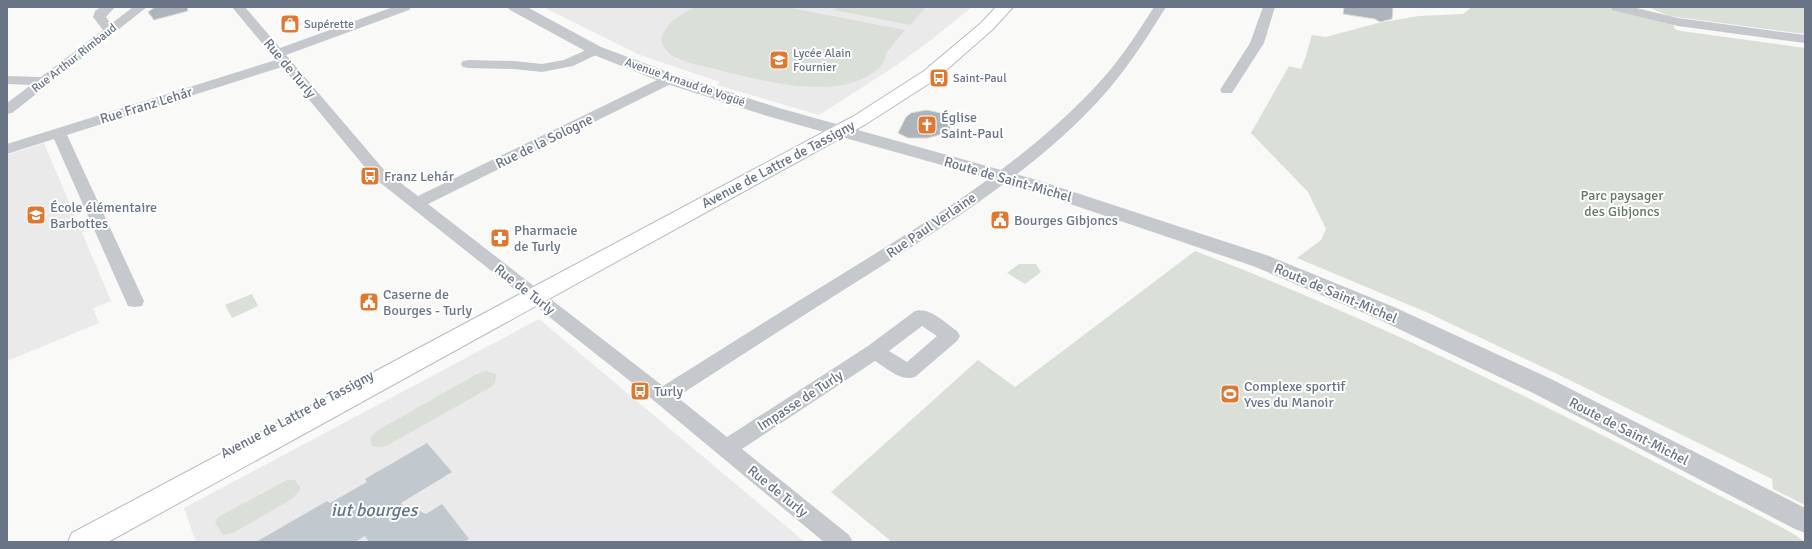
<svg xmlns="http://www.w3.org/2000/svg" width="1812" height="549" font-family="Signika,sans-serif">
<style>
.built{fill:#eaeaea}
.green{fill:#dae0d8}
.water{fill:#c1c8ce}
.building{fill:#aeb4bb;stroke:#dbdbd9}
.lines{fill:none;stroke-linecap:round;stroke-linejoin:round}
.secondary-casing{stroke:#b7bbc1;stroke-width:2}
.minor{fill:#c5c8cc;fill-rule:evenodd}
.tertiary{fill:#c5c8cc;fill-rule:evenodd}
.secondary{fill:#fff;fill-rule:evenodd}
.labels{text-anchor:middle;stroke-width:4;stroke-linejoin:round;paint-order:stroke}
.far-poi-label{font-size:12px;fill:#697487;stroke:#fff;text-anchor:start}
.far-street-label{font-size:12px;fill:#697487;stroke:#fff}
.street-label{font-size:14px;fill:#697487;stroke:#fff}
.poi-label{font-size:14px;fill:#697487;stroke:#fff;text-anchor:start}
.park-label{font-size:14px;fill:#647964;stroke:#fff}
.near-water-label{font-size:18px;font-style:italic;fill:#657582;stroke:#fff}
</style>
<rect width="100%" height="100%" fill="#f9f9f7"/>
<!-- built -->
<g class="built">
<polygon points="543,7 972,7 931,40 897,65 819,115 717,85 720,82 640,55"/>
<polygon points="44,143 111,301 93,308 99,323 7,361 7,155"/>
<polygon points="539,319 805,542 196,542 184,508"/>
</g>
<!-- green -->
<g class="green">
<path d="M 695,7 L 786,7 L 905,30 L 886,53 C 886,62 881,67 874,72 C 828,105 745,75 694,64 C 680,60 665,55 661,40 C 666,21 679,16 695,7 Z"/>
<polygon points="837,7 926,7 910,25 834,10"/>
<polygon points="1472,7 1605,7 1673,24 1675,29 1681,31 1805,48 1805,505 1773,489 1772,479 1553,372 1426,312 1297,258 1321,240 1326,229 1308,192 1251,133 1289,66 1301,69 1306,56 1312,35 1326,37 1378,23 1419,16 1463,14"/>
<polygon points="1648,7 1805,7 1805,34 1669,16"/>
<path d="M 1195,251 C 1374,319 1546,405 1716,494 C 1730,501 1800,535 1805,542 L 892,542 L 831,492 L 978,360 L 1015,387 Z"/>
<polygon points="1019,264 1036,264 1041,272 1025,284 1007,273"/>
<polygon points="252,294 258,306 232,318 225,305"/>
<polygon points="486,371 496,374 495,383 491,387 388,445 382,447 372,446 370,438 378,430 479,373"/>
<polygon points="287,480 295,480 300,487 299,491 292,499 233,533 223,535 215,522 218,517"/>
</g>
<!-- water -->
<polygon class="water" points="427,443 452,472 401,503 407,510 413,508 426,514 442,504 469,539 464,542 369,542 365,536 355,542 256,542 327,501 330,503 367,482 365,479"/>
<!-- building -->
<g class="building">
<polygon points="155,7 187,7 188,11 154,20 148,12"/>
<polygon points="1344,7 1393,7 1392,19 1380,22 1375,19 1343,14"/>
<polygon points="926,110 941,113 946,116 951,121 950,129 942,134 928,138 908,138 898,133 906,117 911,113"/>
</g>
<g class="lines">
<!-- secondary casing -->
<g class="secondary-casing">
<polygon id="secondary" points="996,7 1013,7 993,29 936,79 866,124 108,542 68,542 72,533 854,116 924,71 981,23"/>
</g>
<!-- minor -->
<g class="minor">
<polygon points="101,7 115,7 106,17 111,24 133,7 147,7 12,113 7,114 7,103 31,85 7,84 7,76 41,77 103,30 93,17 95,11"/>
<path d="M 232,7 L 245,7 L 280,48 L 393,7 L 411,7 L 409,10 L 286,55 L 385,171 L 418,196 L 665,76 L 675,76 L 677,79 L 675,82 L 428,204 L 663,386 C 722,349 780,312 839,276 C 930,220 1023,164 1096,86 C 1119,62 1136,35 1154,7 L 1166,7 C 1148,36 1130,64 1108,90 C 1041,168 940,229 853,284 C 794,321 736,359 677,397 L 727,437 L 868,346 L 915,311 C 930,307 945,323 957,331 L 960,336 L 957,341 L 915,377 C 900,382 887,368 875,361 L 742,449 L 849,535 L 853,542 L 824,542 L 635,385 L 373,177 L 282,67 L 67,135 L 144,301 L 142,306 L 135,307 L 128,306 L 54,139 L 7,154 L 7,144 L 276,60 ZM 922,326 L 937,336 L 907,362 L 889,351 Z"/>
<polygon points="1263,7 1275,7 1264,43 1232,93 1222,93 1220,90 1250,43"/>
<polygon points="1610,7 1632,7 1678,18 1805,35 1805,43 1678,26 1612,10"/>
<polygon points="595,46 600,47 602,50 600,53 573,66 542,72 514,69 468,68 463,67 461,64 463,61 468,60 514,61 542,64 564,60"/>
</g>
<!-- tertiary -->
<polygon class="tertiary" points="507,7 527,7 601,47 676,75 779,108 1037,180 1269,256 1394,307 1551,379 1805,508 1805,533 1795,529 1533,393 1378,319 1253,266 1023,188 767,116 664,83 589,53 510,10"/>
<!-- secondary -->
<use href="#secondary" class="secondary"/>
</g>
<!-- icons -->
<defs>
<g id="shop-square" transform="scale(1)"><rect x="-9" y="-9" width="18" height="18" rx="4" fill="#df7831" stroke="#fff"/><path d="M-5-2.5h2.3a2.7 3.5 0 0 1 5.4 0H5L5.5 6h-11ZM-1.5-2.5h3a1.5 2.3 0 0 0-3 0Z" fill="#fff"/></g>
<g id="school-square" transform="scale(1)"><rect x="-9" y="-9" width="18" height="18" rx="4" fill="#df7831" stroke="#fff"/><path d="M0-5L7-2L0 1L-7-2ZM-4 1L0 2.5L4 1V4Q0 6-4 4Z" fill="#fff"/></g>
<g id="bus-square" transform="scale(1)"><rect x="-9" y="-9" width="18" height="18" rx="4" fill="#df7831" stroke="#fff"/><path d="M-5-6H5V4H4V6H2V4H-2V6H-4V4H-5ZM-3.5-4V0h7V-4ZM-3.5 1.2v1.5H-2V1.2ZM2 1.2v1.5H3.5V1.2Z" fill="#fff"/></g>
<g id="church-square" transform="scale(1)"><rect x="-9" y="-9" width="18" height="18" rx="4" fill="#df7831" stroke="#fff"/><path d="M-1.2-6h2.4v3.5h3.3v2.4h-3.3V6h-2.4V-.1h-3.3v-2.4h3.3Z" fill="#fff"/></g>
<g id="civic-square" transform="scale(1)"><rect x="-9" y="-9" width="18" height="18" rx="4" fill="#df7831" stroke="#fff"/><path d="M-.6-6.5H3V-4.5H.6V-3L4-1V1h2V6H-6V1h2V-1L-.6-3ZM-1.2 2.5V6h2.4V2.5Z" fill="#fff"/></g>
<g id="pharmacy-square" transform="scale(1)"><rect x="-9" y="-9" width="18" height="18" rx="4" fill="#df7831" stroke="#fff"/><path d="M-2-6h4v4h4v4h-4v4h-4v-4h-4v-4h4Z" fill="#fff"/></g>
<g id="stadium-square" transform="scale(1)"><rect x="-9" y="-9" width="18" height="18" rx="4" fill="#df7831" stroke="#fff"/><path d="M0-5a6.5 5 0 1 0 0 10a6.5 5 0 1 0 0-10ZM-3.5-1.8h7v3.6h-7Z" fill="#fff"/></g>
</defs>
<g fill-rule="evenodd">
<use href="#shop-square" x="290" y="24"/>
<use href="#school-square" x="779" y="60"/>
<use href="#bus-square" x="939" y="78"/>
<use href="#church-square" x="927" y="125"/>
<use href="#bus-square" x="370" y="176"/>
<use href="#school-square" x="36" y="215"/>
<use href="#civic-square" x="1000" y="220"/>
<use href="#pharmacy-square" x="500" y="238"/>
<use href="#civic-square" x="369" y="302"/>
<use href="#bus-square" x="640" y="391"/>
<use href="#stadium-square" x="1230" y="394"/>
</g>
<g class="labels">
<!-- far-poi labels -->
<g class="far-poi-label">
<text x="304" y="28">Supérette</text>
<text x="793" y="57">Lycée Alain<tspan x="793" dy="14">Fournier</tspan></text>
<text x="953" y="82">Saint-Paul</text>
</g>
<!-- far-street labels -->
<g class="far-street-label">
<text transform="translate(74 58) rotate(-38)" y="4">Rue Arthur Rimbaud</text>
<text transform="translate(685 82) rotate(19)" y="4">Avenue Arnaud de Vogüé</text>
</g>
<!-- street labels -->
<g class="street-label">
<text transform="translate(290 68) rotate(50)" y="5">Rue de Turly</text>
<text transform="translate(146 105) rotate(-17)" y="5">Rue Franz Lehár</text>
<text transform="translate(544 141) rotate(-26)" y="5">Rue de la Sologne</text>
<text transform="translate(778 164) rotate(-28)" y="5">Avenue de Lattre de Tassigny</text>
<text transform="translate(1008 179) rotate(16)" y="5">Route de Saint-Michel</text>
<text transform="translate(931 225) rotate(-34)" y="5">Rue Paul Verlaine</text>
<text transform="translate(525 289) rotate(38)" y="5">Rue de Turly</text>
<text transform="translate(1336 293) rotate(23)" y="5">Route de Saint-Michel</text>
<text transform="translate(800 400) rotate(-33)" y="5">Impasse de Turly</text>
<text transform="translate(297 414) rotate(-28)" y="5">Avenue de Lattre de Tassigny</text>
<text transform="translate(1629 431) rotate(27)" y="5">Route de Saint-Michel</text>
<text transform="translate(778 491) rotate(39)" y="5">Rue de Turly</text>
</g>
<!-- poi labels -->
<g class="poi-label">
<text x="941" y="122">Église<tspan x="941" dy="16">Saint-Paul</tspan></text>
<text x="384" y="181">Franz Lehár</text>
<text x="50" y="212">École élémentaire<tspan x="50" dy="16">Barbottes</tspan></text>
<text x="1014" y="225">Bourges Gibjoncs</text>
<text x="514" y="235">Pharmacie<tspan x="514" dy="16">de Turly</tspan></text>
<text x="383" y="299">Caserne de<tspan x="383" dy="16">Bourges - Turly</tspan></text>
<text x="1244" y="391">Complexe sportif<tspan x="1244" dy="16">Yves du Manoir</tspan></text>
<text x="654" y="396">Turly</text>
</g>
<!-- park labels -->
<g class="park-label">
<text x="1622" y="200">Parc paysager<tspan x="1622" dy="16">des Gibjoncs</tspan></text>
</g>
<!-- near-water labels -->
<g class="near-water-label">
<text x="374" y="516">iut bourges</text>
</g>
</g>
<!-- border -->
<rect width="1812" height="549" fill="none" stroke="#697487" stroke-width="16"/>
</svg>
